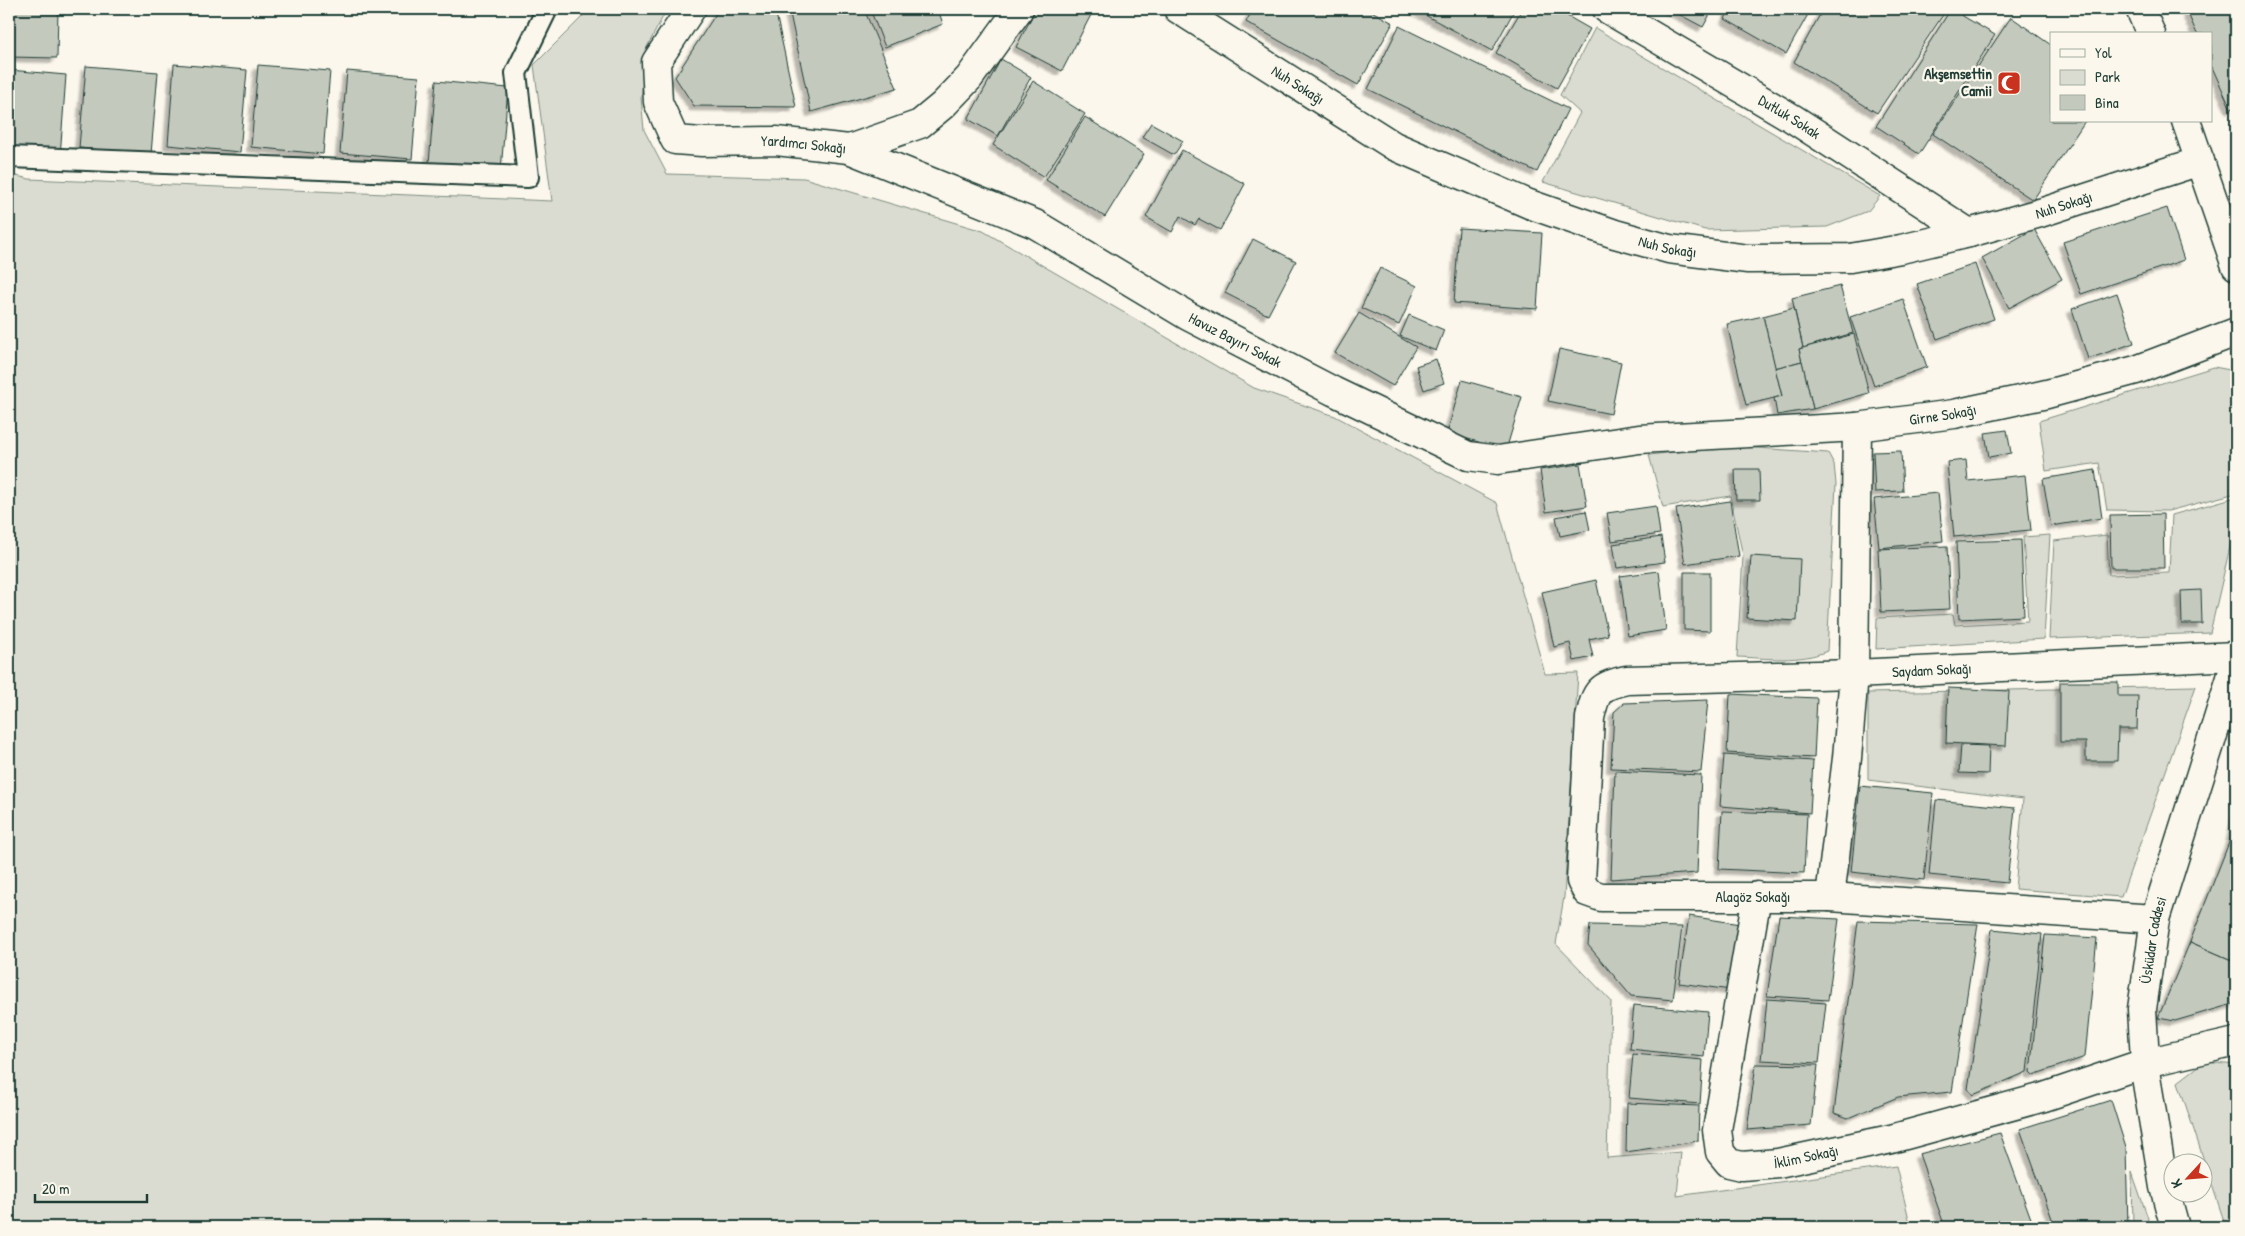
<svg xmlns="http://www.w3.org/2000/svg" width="2245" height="1236" font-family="'Patrick Hand',sans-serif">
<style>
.green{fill:#dbdcd1;stroke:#7d8c82}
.building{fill:#c4c9be;stroke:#1f3d34;filter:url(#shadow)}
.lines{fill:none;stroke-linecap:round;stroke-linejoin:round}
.service-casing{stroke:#1f3d34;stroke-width:24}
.minor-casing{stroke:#1f3d34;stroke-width:31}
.tertiary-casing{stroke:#1f3d34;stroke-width:31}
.service{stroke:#fbf7ec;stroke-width:20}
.minor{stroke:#fbf7ec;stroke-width:28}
.tertiary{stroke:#fbf7ec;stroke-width:28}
.labels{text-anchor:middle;stroke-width:4.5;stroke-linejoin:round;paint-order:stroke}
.poi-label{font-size:15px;font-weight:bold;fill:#1f3d34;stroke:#fbf7ec;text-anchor:end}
.street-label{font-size:15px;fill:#1f3d34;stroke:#fbf7ec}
</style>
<defs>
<filter id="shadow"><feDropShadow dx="-4.5" dy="4.5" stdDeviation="1" flood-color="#0004"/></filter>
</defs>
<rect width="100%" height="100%" fill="#fbf7ec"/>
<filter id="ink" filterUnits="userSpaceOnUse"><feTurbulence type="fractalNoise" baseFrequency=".02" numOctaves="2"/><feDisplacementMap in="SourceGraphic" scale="10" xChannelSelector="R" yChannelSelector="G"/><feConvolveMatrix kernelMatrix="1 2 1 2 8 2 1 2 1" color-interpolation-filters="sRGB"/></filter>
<g filter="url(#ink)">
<!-- green -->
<g class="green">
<polygon points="586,9 667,9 647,47 641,97 644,130 667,174 804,178 983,231 1254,388 1335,416 1497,503 1545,674 1578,673 1564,897 1556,944 1611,1001 1607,1158 1681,1152 1677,1196 1896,1166 1911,1227 9,1227 9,174 29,179 552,201 534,65 582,17"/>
<polygon points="1595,28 1880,196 1868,211 1827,227 1705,230 1543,182 1580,113 1560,95"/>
<polygon points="2214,367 2230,370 2236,401 2236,493 2168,511 2107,510 2099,463 2046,471 2039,421"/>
<path d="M 1729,446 L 1828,453 L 1834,464 L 1836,484 L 1827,651 C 1800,663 1766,658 1737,657 L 1743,556 L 1730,496 L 1663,507 L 1649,455 Z"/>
<polygon points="2236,497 2236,521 2210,633 2049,639 2054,541 2107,535 2109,575 2169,573 2172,515"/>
<polygon points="2050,535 2044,639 1876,649 1877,618 1953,614 1955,625 2028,621 2023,537"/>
<polygon points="2196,686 2121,897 2015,889 2023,799 1868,780 1868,693"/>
<polygon points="2204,1062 2236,1065 2236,1227 2226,1227 2178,1082"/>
<polygon points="2132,1172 2151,1227 2133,1227"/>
</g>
<!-- building -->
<g class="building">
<polygon points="9,9 58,9 57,58 9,57"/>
<polygon points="719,9 775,9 796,107 694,106 675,77"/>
<polygon points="789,9 864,9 897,88 811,112"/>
<polygon points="870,9 938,9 943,24 885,47"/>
<polygon points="1036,9 1094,9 1062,71 1016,47"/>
<polygon points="1253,9 1368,9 1393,23 1358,85 1246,22"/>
<polygon points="1414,9 1515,9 1492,51"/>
<polygon points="1522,9 1555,9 1590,29 1557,88 1496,53"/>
<polygon points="1669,9 1713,9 1703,27"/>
<polygon points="1730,9 1811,9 1786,54 1725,19"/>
<polygon points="1823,9 1947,9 1877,113 1794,62"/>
<polygon points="1951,9 1995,35 1919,154 1876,126"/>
<polygon points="2186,9 2236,9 2236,106 2231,109 2211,65 2211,34 2197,34"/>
<polygon points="2011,17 2051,45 2051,121 2085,121 2033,200 1933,134"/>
<polygon points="1399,26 1568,109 1537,172 1368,89"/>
<polygon points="1001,59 1031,77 998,136 968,119"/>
<polygon points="174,64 247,70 240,152 168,145"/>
<polygon points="258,65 330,71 323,154 251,147"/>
<polygon points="86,66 158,72 151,154 79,148"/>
<polygon points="9,70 66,75 60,157 9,152"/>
<polygon points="347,71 419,77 412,159 340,153"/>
<polygon points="436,81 508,88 501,170 429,163"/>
<polygon points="1033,81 1085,114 1044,177 993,145"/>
<polygon points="1085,117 1144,154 1105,217 1046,180"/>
<polygon points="1151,123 1183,141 1174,155 1142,137"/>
<polygon points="1182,150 1245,184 1220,230 1199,219 1195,225 1180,216 1172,232 1146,217"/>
<polygon points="2167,208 2184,260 2081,294 2063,242"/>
<polygon points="1459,228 1542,233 1537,309 1454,303"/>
<polygon points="2034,229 2062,279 2009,308 1982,258"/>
<polygon points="1253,239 1296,261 1268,315 1225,293"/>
<polygon points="1975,264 1994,319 1937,339 1917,284"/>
<polygon points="1380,268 1417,286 1399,325 1361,308"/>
<polygon points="1840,286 1853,333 1803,348 1792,298"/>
<polygon points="2117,293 2134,343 2088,359 2072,309"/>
<polygon points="1903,299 1927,367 1874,386 1850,317"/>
<polygon points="1794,308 1803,348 1799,349 1802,361 1775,368 1763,316"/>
<polygon points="1359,313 1416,347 1393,386 1335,353"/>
<polygon points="1409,315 1444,330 1436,351 1400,336"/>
<polygon points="1763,316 1782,396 1746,405 1727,324"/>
<polygon points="1854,334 1869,393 1813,409 1799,349"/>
<polygon points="1559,349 1621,362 1611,414 1548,401"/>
<polygon points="1436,359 1444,383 1424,390 1416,366"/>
<polygon points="1802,361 1813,409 1777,415 1774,398 1782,396 1775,368"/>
<polygon points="1462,380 1522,397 1506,450 1447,433"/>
<polygon points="2007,430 2011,453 1989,457 1985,433"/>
<polygon points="1901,451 1903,491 1875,492 1873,452"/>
<polygon points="1966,460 1968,481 2025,475 2031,530 1954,537 1947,462"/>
<polygon points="1580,464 1587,506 1546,512 1540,470"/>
<polygon points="1735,469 1759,469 1760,500 1736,500"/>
<polygon points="2095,470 2102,518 2051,526 2043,479"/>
<polygon points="1938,493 1943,541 1879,548 1874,499"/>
<polygon points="1730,501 1739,556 1685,564 1676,509"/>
<polygon points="1656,506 1660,534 1612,541 1607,513"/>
<polygon points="1586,511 1590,530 1560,536 1556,517"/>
<polygon points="2163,514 2164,568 2111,568 2110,515"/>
<polygon points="1661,537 1665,562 1617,568 1613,544"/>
<polygon points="2021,540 2024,616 1959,619 1956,542"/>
<polygon points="1947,546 1950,609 1881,612 1878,549"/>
<polygon points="1751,556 1800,559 1797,621 1747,618"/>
<polygon points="1659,571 1666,630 1628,636 1620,576"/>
<polygon points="1684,572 1710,572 1710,631 1684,630"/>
<polygon points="1596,580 1608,635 1589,639 1593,657 1574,661 1570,643 1554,647 1542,592"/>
<polygon points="2201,590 2202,624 2182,624 2181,591"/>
<polygon points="2060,682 2118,682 2118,696 2138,696 2137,729 2118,729 2117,761 2086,761 2086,742 2060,742"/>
<polygon points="1948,688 2009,691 2006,746 1946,743"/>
<polygon points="1730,694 1817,698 1814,758 1727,753"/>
<polygon points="1708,700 1701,772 1611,768 1614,712 1624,703"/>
<polygon points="1961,745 1989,746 1988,774 1959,773"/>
<polygon points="1724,755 1813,761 1810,813 1720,806"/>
<polygon points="1615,771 1701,775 1697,873 1611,879"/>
<polygon points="1860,786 1933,793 1924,880 1851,872"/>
<polygon points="1936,800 2015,808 2007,883 1929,875"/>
<polygon points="1722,811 1807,814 1804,873 1719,869"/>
<polygon points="2236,813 2236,842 2230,840"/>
<polygon points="2230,840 2236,842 2236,962 2190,942"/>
<polygon points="1689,916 1740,924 1731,990 1679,983"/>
<polygon points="1779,916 1839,919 1828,1000 1767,996"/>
<polygon points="1858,921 1978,924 1952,1092 1898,1097 1848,1118 1834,1113"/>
<polygon points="1590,925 1682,927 1673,1000 1631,996 1588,945"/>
<polygon points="1992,929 2042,934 2027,1072 1973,1095 1968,1089"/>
<polygon points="2045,935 2097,938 2085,1057 2033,1075 2030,1072"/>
<polygon points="2190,942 2236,962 2236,1003 2175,1021 2158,1018"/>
<polygon points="1767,999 1826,1003 1819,1063 1761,1060"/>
<polygon points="1634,1005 1708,1012 1704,1057 1630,1049"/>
<polygon points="1633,1054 1703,1060 1700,1104 1629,1098"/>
<polygon points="1756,1064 1818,1065 1811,1125 1747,1130"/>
<polygon points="2111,1100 2126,1148 2128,1227 2055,1227 2020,1129"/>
<polygon points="1627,1103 1699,1106 1698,1141 1626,1152"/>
<polygon points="2000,1133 2034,1227 1945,1227 1919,1154"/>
</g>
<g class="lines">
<!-- service casing -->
<g class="service-casing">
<polyline id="service" points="9,157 528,177 516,73 547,9"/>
</g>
<!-- minor casing -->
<g class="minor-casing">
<g id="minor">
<path id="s1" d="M 691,9 L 656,62 L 658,102 L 675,140 L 702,142 L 776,141 L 849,149 L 920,124 L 943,105 L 969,78 L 1019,9"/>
<path id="s2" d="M 1178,9 L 1394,146 L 1529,204 L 1615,234 L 1669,249 L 1748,259 L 1850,258 L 1901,249 L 1969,233 L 2040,213 L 2200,161"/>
<path id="s3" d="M 1607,9 L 1792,118 L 1969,233"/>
<path id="s4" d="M 849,149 L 1035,224 L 1188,316 L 1333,391 L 1468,456 L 1498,460 L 1639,439 L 1857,427 L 1954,414 L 2047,394 L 2136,370 L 2236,332"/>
<path id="s5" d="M 1757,896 L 1717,1130 L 1720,1152 L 1729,1163 L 1742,1166 L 1778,1163 L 1891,1139 L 2044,1097 L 2145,1063 L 2236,1042"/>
<polyline points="1830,897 1847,758 1854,674 1857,427"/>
<path id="s6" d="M 2155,919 L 1830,897 L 1601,897 L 1587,892 L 1581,881 L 1590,718 C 1596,690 1599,686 1627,680 L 1854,674 L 2236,656"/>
</g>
</g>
<!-- tertiary casing -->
<g class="tertiary-casing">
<g id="tertiary">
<polyline points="2140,9 2151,34"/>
<polyline points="2186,121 2236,266"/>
<path id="s7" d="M 2175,1227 L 2164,1187 L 2151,1107 L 2146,1077 L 2142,1009 L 2155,919 L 2236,662"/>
</g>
</g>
<!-- service -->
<use href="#service" class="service"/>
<!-- minor -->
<use href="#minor" class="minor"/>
<!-- tertiary -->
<use href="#tertiary" class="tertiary"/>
</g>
</g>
<!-- icons -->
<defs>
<g id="mosque-square" transform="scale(1.25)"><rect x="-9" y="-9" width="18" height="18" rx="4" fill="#c8321e" stroke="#fbf7ec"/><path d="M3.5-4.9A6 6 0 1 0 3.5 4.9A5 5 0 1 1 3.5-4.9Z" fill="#fff"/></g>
</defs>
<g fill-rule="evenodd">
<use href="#mosque-square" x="2009" y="83"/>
</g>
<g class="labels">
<!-- poi labels -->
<g class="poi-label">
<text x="1992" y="79">Akşemsettin<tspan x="1992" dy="17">Camii</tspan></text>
</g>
<!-- street labels -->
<g class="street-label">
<text dy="5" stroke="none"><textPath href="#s2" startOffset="142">Nuh Sokağı</textPath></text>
<text dy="5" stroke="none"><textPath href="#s3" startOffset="212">Dutluk Sokak</textPath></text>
<text dy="5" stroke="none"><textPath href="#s1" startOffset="274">Yardımcı Sokağı</textPath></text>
<text dy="5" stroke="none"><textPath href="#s2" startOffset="952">Nuh Sokağı</textPath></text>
<text dy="5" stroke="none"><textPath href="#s2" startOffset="548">Nuh Sokağı</textPath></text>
<text dy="5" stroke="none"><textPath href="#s4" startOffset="432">Havuz Bayırı Sokak</textPath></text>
<text dy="5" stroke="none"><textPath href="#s4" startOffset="1170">Girne Sokağı</textPath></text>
<text dy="5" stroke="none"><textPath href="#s6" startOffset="1109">Saydam Sokağı</textPath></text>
<text x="1753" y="902">Alagöz Sokağı</text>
<text dy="5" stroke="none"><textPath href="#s7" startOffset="291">Üsküdar Caddesi</textPath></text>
<text dy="5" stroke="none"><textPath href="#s5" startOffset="352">İklim Sokağı</textPath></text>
</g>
</g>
<!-- margin -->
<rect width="2245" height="1236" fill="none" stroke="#fbf7ec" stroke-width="30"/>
<rect x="15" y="15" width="2215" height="1206" fill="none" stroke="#1f3d34" stroke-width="2" filter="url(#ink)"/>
<!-- legend -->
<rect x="2050" y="32" width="162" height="90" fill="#fbf7ec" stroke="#a3ada2"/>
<rect x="2060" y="49" width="25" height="8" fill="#fbf7ec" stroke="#a3ada2"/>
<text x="2095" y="58" font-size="15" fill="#1f3d34">Yol</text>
<rect x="2060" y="70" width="25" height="15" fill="#dbdcd1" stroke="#a3ada2"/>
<text x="2095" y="82" font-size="15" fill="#1f3d34">Park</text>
<rect x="2060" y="95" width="25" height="15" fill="#c4c9be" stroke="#a3ada2"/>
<text x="2095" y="108" font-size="15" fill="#1f3d34">Bina</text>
<!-- north arrow -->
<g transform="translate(2188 1178) rotate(244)"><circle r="24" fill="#fbf7ec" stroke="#a3ada2"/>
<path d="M0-4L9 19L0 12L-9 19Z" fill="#c8321e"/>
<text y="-8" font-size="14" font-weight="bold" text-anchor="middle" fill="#1f3d34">K</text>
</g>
<!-- scale -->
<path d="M35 1194v8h112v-8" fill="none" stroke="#1f3d34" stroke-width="2.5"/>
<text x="42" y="1194" font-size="15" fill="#1f3d34" stroke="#fbf7ec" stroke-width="4" paint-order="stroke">20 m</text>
</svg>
